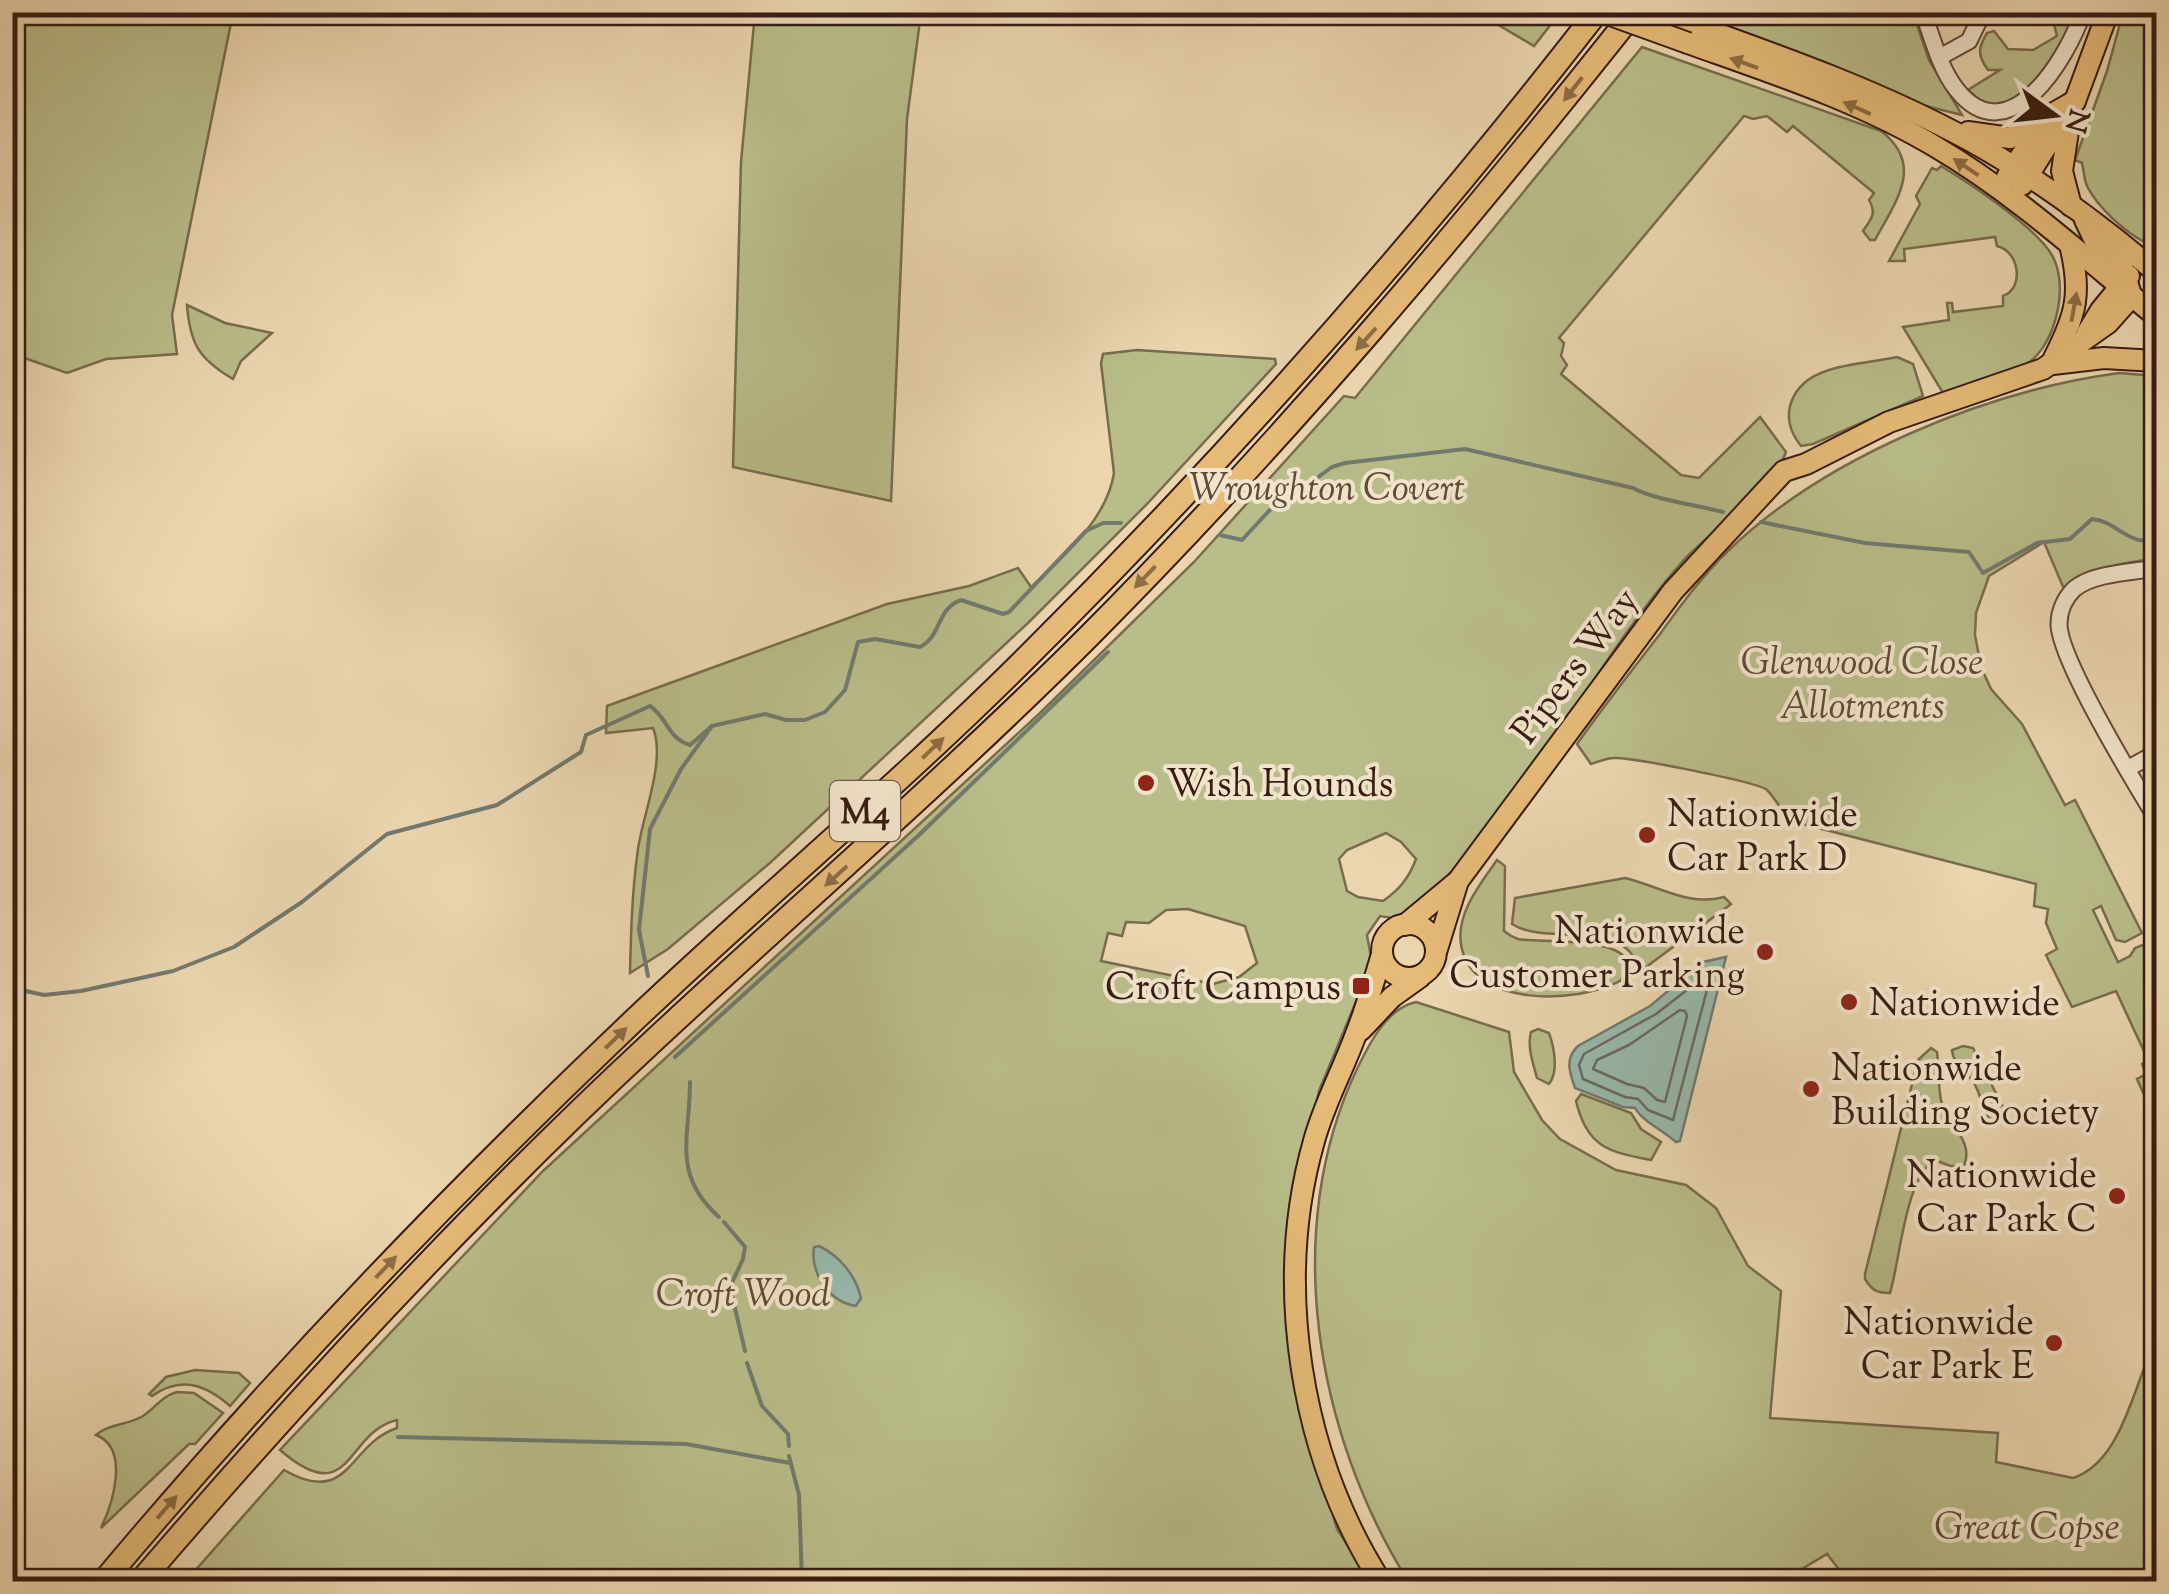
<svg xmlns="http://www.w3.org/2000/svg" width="2169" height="1594" font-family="'Sorts Mill Goudy',serif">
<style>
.green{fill:#b9bd8a;stroke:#786c4e;stroke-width:2.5;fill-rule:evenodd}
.water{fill:#98b9ac;stroke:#717a6e;stroke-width:2.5}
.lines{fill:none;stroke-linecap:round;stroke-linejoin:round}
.shore{stroke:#686a5e;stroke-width:2.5}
.stream{stroke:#717a6e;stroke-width:4}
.minor-casing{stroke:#644a39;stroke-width:19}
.major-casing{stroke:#371c11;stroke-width:24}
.highway-casing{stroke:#371c11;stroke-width:26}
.minor{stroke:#f2e4cc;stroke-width:15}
.major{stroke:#e6bb78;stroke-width:20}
.highway{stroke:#e6bb78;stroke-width:22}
.major-bridge-casing{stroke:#371c11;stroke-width:24;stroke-linecap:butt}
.major-bridge{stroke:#e6bb78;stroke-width:20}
.oneway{fill:#8e6c44}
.poi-dot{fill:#8f2418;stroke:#f2e4cc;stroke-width:4}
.labels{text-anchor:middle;stroke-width:8;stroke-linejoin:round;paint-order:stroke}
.shield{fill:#f2e4cc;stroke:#6f5849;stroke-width:2.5}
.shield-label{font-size:35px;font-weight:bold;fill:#371c11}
.park-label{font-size:38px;font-style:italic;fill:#5e4c35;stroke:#f2e4cc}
.street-label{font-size:38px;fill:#371c11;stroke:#f2e4cc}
.poi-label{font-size:38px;fill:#371c11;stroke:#f2e4cc;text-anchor:start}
</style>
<rect width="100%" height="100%" fill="#ebd6b0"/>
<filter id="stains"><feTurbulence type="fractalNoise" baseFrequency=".002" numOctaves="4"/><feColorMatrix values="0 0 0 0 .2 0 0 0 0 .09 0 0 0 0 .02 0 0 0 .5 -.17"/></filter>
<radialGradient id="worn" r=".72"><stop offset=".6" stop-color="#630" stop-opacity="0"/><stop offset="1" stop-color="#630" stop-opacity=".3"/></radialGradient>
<!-- green -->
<g class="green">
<polygon points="13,12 233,13 172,315 177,354 106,359 67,373 13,354"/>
<polygon points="1554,12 1559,14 1534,46 1478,13"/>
<polygon points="755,13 921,13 907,119 891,501 733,467 741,162"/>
<polygon points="1695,13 1913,13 1929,60 1962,115 1910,102"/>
<path d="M 2051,13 L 2075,13 C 2067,33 2037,91 2018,101 C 2010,105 1995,105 1986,106 L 1968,90 L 2000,70 L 1988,70 C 1977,55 1978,48 1987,33 L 1994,31 L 2008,49 L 2033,50 L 2057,36 Z"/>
<path d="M 2123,13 L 2156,13 L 2156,234 L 2146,243 C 2125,232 2098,208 2087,186 C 2084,179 2084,171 2082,163 L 2075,160 L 2107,71 Z"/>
<path d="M 1642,47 L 1881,131 C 1925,165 1896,201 1875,240 L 1870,240 L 1863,231 C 1871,219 1877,214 1869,200 L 1874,193 L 1793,126 L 1787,132 L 1767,116 L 1753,119 L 1744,116 L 1559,338 L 1564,343 L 1561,356 L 1567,365 L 1561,374 L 1681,475 L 1699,478 L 1760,417 L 1786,452 C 1775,485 1707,534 1682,562 C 1582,675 1520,826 1399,919 L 1380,916 L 1367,935 L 1372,963 L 1319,1091 L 1288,1227 L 1294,1373 L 1337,1529 L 1370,1581 L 185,1582 L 284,1470 C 350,1508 348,1444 397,1428 L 397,1420 C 345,1432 352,1512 280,1450 L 543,1171 L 1040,713 L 1194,562 L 1344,396 L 1355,398 ZM 1386,833 L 1401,842 L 1416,859 C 1409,878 1399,890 1383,901 L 1358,897 L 1347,891 L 1339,859 L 1347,850 ZM 1188,909 L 1245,926 L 1257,963 L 1239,977 L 1213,984 L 1101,961 L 1108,933 L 1122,936 L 1126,922 L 1149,923 L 1166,910 Z"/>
<path d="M 1941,166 C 1969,183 2038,228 2053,257 C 2063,277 2061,303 2054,324 C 2049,340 2038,359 2023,366 C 1999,378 1969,384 1943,393 L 1903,327 L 1949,320 L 1947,303 L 1952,303 L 1953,312 L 2003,306 L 2003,296 C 2025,288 2019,251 1997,246 L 1995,237 L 1904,249 L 1905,261 L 1889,261 L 1920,204 L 1916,196 L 1932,168 L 1937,170 Z"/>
<path d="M 187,305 L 225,323 L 272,333 L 241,361 L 233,379 C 199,359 190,344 187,305 Z"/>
<path d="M 1137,350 L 1275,359 L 1276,364 L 1148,503 L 1028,623 L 771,862 L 668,949 L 630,973 C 631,932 632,891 638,849 C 643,814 666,760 653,728 L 606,733 L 607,706 L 887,604 L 969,586 L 1018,568 L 1031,587 C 1064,556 1107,519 1114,473 L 1101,363 L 1103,354 Z"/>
<path d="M 1897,357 L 1913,364 L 1923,396 L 1813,444 L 1801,446 C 1777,416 1791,383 1826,371 C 1848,363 1874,362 1897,357 Z"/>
<path d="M 2119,373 L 2156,376 L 2156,558 C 2124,564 2089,566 2064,589 L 2044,542 L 1989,576 L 1976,613 L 1975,635 L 1981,667 L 1991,689 L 2022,724 L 2065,805 L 2075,800 L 2142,933 L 2125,942 L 2116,940 L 2101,906 L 2093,910 L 2118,962 L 2130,956 L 2135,948 L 2145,944 L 2156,969 L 2156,1122 L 2137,1079 L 2146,1074 L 2142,1064 L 2148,1060 L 2116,991 L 2072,1007 L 2046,955 L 2057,949 L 2046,923 L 2048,909 L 2034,906 L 2036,884 L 1791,821 C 1782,812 1776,799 1767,790 C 1758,782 1630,757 1614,758 C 1606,758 1598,762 1591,764 L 1577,744 C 1604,706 1632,670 1660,634 C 1681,605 1702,576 1728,551 C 1825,457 1986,391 2119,373 Z"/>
<path d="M 1497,860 L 1505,866 L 1504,931 C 1509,935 1511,937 1518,939 C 1539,944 1656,933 1620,981 C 1577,1004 1470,1008 1461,944 C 1456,913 1481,883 1497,860 Z"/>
<path d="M 1625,878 C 1659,886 1689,907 1724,897 L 1731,904 L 1638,973 C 1636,967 1635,958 1630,952 C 1604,923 1542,944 1512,924 L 1515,898 Z"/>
<path d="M 1416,1002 L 1509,1032 L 1514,1072 L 1542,1120 L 1560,1139 L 1616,1170 L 1686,1185 L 1716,1208 L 1748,1266 L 1781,1291 L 1770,1418 L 1998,1433 L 1996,1462 L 2073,1478 C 2117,1464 2131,1399 2147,1361 L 2144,1352 L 2156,1321 L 2156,1581 L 1825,1581 L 1841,1572 L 1827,1554 L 1782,1581 L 1408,1581 C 1316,1434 1280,1230 1357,1069 C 1369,1044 1387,1008 1416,1002 Z"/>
<path d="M 1538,1029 L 1549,1033 C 1554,1047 1559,1072 1549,1084 L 1537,1078 C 1533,1063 1527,1047 1531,1032 Z"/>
<path d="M 1963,1046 L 1973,1048 L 2005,1111 L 2006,1119 L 1992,1123 C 1982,1112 1982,1097 1975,1085 C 1968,1072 1953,1065 1952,1050 Z"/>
<path d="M 1931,1048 L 1937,1052 C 1939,1067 1938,1085 1941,1100 C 1945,1124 1975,1139 1964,1166 L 1950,1166 L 1935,1160 C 1905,1177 1900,1261 1890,1293 C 1876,1293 1872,1290 1865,1279 L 1865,1274 L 1918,1060 Z"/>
<path d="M 1581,1094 L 1631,1113 L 1641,1129 L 1661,1142 L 1651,1160 C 1608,1152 1587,1147 1576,1101 Z"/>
<path d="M 195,1370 L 239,1373 L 250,1383 L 230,1406 C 205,1384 181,1376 152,1396 L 149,1394 L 166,1377 Z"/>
<path d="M 177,1392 L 194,1393 L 223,1413 L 195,1444 L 189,1444 L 101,1528 C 113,1503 130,1448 96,1435 C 108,1424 128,1425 143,1416 C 155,1408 162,1396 177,1392 Z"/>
</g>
<!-- water -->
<g class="water">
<path d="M 1726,957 L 1680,1141 L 1676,1142 C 1663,1130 1643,1122 1635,1108 L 1623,1107 L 1575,1088 C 1570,1073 1564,1059 1578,1046 L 1650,1006 L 1703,962 Z"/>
<path d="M 819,1246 C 840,1256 856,1276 861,1298 L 856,1306 C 829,1302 810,1273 814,1247 Z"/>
</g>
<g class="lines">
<!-- shore -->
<g class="shore">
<polygon points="1705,976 1709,982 1673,1120 1648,1110 1638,1099 1625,1097 1583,1079 1579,1065 1584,1054 1656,1014"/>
<polygon points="1680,1010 1685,1011 1687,1016 1665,1102 1657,1100 1644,1088 1627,1084 1593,1069 1597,1060 1629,1045"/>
</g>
<!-- stream -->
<g class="stream">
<path d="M 1761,522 L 1865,543 L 1969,552 L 1983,573 L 2037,543 L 2070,539 L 2092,519 C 2117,521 2131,549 2156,538"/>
<path d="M 1220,535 L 1242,540 L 1280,499 L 1295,494 L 1332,467 L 1345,463 L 1465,449 L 1633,488 C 1655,500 1696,505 1723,512"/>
<path d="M 648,976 L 639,930 L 650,829 L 681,769 L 712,726 L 765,714 L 786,720 L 805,720 L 825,712 L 845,690 L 858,642 L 875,639 L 920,647 C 942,636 936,609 961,600 L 1003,614 L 1009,612 L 1086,531 L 1103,523 L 1121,523"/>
<path d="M 12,988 L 44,995 L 81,991 L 173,971 L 234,947 L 302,902 L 387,834 L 497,805 L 581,752 L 586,735 L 650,706 C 668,718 667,738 690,745 L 712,726"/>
<polyline points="675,1057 919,835 1108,652"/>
<path d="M 690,1082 C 690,1138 671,1174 719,1217"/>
<polyline points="724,1222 745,1247 743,1259 730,1287 745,1351"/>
<polyline points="747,1363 762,1406 788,1434 789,1446"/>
<polyline points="398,1437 686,1444 790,1463"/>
<polyline points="789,1456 799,1495 802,1582"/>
</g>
<!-- minor casing -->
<g class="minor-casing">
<g id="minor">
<path d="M 1923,12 C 1932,37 1940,69 1957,90 C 2009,155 2067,59 2083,12"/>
<polyline points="1940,57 1969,41 1983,12"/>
<path d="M 2156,568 C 2133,572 2093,573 2074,589 C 2065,598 2059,611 2059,624 C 2059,659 2135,783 2156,818"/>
<polyline points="2127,769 2156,753"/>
</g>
</g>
<!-- major casing -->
<g class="major-casing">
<g id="major">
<path d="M 1657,12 C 1762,50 1870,86 1969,140 C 2036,177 2098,223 2156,272"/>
<path d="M 1688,43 C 1772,73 1859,101 1936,147 C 2016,194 2085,258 2156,316"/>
<polyline points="2069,125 2062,171 2071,206"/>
<polyline points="1968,132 2010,138 2075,101"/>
<polyline points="2007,177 2044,122"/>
<polyline points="2022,185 2075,101 2108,12"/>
<polyline points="2085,220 2096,243 2122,265 2131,295"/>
<polyline points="2087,333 2101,310 2129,276"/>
<path d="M 2054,358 C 2076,315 2082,293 2070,245"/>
<polyline points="2053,364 2104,358 2156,361"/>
<circle cx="1409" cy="951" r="27"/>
<polyline points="1405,925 1458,881 1673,591 1784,471 1806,464 1889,422 2043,369 2108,323 2132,296"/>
<polyline points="1437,949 1458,881"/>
<polyline points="1361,1030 1392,997 1420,977"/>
<path d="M 1381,1582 C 1300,1455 1273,1285 1314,1141 C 1324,1104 1343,1070 1356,1034 C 1366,1009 1374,981 1382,954"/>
</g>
</g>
<!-- highway casing -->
<g class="highway-casing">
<g id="highway">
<path d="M 103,1582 C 267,1386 443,1202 627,1027 C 756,904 893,790 1019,665 C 1226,460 1418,242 1597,12"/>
<path d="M 140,1582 C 301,1394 469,1212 650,1044 C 796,908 948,777 1089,636 C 1284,440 1462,229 1634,12"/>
</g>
</g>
<!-- minor -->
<use href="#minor" class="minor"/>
<!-- major -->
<use href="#major" class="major"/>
<!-- highway -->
<use href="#highway" class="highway"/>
<!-- major-bridge casing -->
<g class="major-bridge-casing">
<polyline id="major-bridge" points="1602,12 1688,43"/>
</g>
<!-- major-bridge -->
<use href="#major-bridge" class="major-bridge"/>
</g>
<!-- one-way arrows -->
<defs><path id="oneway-solid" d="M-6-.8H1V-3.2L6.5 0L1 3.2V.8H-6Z" transform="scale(2.5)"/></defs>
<g class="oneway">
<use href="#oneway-solid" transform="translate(1744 63) rotate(-160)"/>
<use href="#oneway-solid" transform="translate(1573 89) rotate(128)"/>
<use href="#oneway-solid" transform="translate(1857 108) rotate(-156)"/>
<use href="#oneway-solid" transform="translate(1966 167) rotate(-146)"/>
<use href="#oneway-solid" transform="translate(2074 307) rotate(-80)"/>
<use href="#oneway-solid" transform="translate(1366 339) rotate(132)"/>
<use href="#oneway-solid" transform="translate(1145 577) rotate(134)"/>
<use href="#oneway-solid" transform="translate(933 748) rotate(-44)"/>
<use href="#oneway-solid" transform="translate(836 876) rotate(138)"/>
<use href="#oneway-solid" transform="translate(616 1038) rotate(-44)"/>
<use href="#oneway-solid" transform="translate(386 1267) rotate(-46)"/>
<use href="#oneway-solid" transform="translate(167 1507) rotate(-49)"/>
</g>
<!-- markers -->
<g class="poi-dot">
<circle cx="1146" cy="783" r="10"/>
<circle cx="1647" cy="835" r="10"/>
<circle cx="1765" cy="952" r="10"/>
<rect x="1351" y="976" width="20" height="20" rx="5"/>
<circle cx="1849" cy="1002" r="10"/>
<circle cx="1811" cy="1089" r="10"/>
<circle cx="2117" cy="1196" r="10"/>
<circle cx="2054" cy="1343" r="10"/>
</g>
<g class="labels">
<!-- shield labels -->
<rect class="shield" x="830" y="781" width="70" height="60" rx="8"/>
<g class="shield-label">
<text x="865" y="823">M4</text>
</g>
<!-- park labels -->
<g class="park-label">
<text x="1327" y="500">Wroughton Covert</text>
<text x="1862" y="674">Glenwood Close<tspan x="1862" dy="44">Allotments</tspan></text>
<text x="743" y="1306">Croft Wood</text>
<text x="2027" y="1539">Great Copse</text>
</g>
<!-- street labels -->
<g class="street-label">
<text transform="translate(1574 665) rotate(-53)" y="13">Pipers Way</text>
</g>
<!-- poi labels -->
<g class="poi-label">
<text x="1166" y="796">Wish Hounds</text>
<text x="1667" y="826">Nationwide<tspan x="1667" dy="44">Car Park D</tspan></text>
<text x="1745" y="943" text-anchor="end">Nationwide<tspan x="1745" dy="44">Customer Parking</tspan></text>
<text x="1341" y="999" text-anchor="end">Croft Campus</text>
<text x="1869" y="1015">Nationwide</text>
<text x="1831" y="1080">Nationwide<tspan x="1831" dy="44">Building Society</tspan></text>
<text x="2097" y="1187" text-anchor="end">Nationwide<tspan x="2097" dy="44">Car Park C</tspan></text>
<text x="2034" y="1334" text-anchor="end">Nationwide<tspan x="2034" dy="44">Car Park E</tspan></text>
</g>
</g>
<!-- margin -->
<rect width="2169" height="1594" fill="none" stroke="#ebd6b0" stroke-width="50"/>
<rect x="15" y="15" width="2139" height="1564" fill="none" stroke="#371c11" stroke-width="5"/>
<rect x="25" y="25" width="2119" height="1544" fill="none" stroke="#371c11" stroke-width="2.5"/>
<!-- north arrow -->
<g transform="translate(2054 115) rotate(105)" stroke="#f2e4cc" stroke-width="8" paint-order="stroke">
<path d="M0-8L18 38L0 25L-18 38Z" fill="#371c11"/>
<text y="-15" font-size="28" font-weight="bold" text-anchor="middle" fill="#371c11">N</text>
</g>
<rect width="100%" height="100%" filter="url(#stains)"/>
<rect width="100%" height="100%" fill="url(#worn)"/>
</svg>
